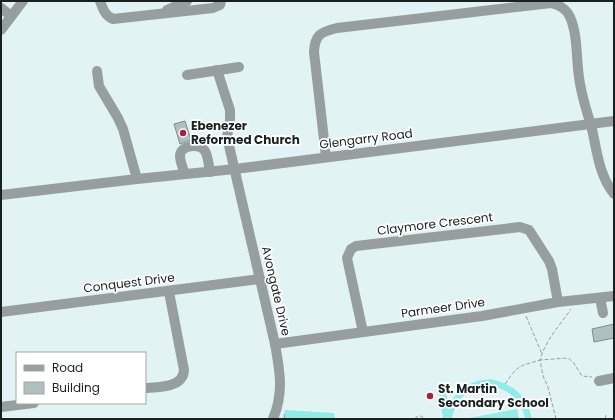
<svg xmlns="http://www.w3.org/2000/svg" width="615" height="420" font-family="Poppins,sans-serif">
<style>
.green{fill:#90ecea}
.building{fill:#aec1c0;stroke:#7c8d8c}
.lines{fill:none;stroke-linecap:round;stroke-linejoin:round}
.path{stroke:#93a2a1;stroke-width:1;stroke-dasharray:4 2;stroke-linecap:butt}
.minor{stroke:#979f9e;stroke-width:10}
.poi-dot{fill:#ae1b41;stroke:#fff;stroke-width:1.5}
.labels{text-anchor:middle;stroke-width:3.5;stroke-linejoin:round;paint-order:stroke}
.poi-label{font-size:12px;font-weight:bold;fill:#192020;stroke:#fff;text-anchor:start}
.street-label{font-size:12px;fill:#192020;stroke:#fff}
</style>
<rect width="100%" height="100%" fill="#e1f4f3"/>
<!-- green -->
<g class="green">
<path d="M 491,379 C 514,385 527,395 532,419 L 525,419 C 517,376 459,376 452,419 L 443,419 L 438,387 L 445,386 L 448,405 C 461,387 469,381 491,379 Z"/>
<polygon points="517,409 519,419 464,419"/>
<polygon points="285,410 334,413 335,419 283,419"/>
</g>
<!-- building -->
<g class="building">
<polygon points="185,121 191,140 180,144 174,124"/>
<polygon points="614,324 614,338 594,342 592,329"/>
</g>
<g class="lines">
<!-- path -->
<g class="path">
<polyline points="526,316 542,354"/>
<path d="M 505,384 C 519,364 518,367 540,360 C 545,341 560,325 571,309"/>
<polyline points="284,414 285,419"/>
<polyline points="416,419 416,417 421,416 425,419"/>
<polyline points="556,419 548,387 543,376 540,360 568,358 573,362 582,376 592,377"/>
<polyline points="605,419 606,415"/>
</g>
<!-- minor -->
<g class="minor">
<path d="M 100,1 C 103,9 105,16 113,19 L 213,8 L 220,5 L 221,1"/>
<polyline points="1,8 11,16"/>
<polyline points="167,10 187,1"/>
<polyline points="1,30 23,1"/>
<path d="M 217,70 L 230,110 L 230,120 L 227,137 L 275,344 C 280,372 284,392 273,419"/>
<polyline points="97,71 99,86 118,118 123,129 137,179"/>
<polyline points="187,75 239,67"/>
<path d="M 326,157 L 314,52 C 315,35 320,32 337,28 L 551,3 C 559,5 566,8 570,17 C 578,35 576,58 579,77 C 581,94 586,109 591,125 C 597,149 598,174 614,194"/>
<path d="M 185,174 C 183,169 180,161 180,156 C 180,145 199,143 205,151 C 208,156 209,166 210,172"/>
<polyline points="1,195 137,179 235,169 614,121"/>
<polyline points="600,298 603,313"/>
<polyline points="1,312 260,279"/>
<polyline points="363,332 347,258 351,249 356,246 520,227 529,230 549,261 552,269 558,302"/>
<polyline points="275,344 482,316 558,302 614,296"/>
<polyline points="599,381 614,378"/>
<path d="M 145,388 C 159,387 183,388 184,370 L 169,292"/>
<polyline points="1,407 34,403"/>
</g>
</g>
<!-- markers -->
<g class="poi-dot">
<circle cx="183" cy="133" r="4"/>
<circle cx="430" cy="396" r="4"/>
</g>
<g class="labels">
<!-- poi labels -->
<g class="poi-label">
<text x="191" y="130">Ebenezer<tspan x="191" dy="14">Reformed Church</tspan></text>
<text x="438" y="393">St. Martin<tspan x="438" dy="14">Secondary School</tspan></text>
</g>
<!-- street labels -->
<g class="street-label">
<text transform="translate(366 139) rotate(-7)" y="4">Glengarry Road</text>
<text transform="translate(435 224) rotate(-7)" y="4">Claymore Crescent</text>
<text transform="translate(129 283) rotate(-7)" y="4">Conquest Drive</text>
<text transform="translate(276 291) rotate(77)" y="4">Avongate Drive</text>
<text transform="translate(443 308) rotate(-8)" y="4">Parmeer Drive</text>
</g>
</g>
<!-- border -->
<rect width="615" height="420" fill="none" stroke="#192020" stroke-width="4"/>
<!-- legend -->
<rect x="16" y="352" width="130" height="52" fill="#ffffff" stroke="#a3a6a6"/>
<rect x="24" y="365" width="20" height="6" fill="#979f9e" stroke="#a3a6a6"/>
<text x="52" y="372" font-size="12" fill="#192020">Road</text>
<rect x="24" y="382" width="20" height="12" fill="#aec1c0" stroke="#a3a6a6"/>
<text x="52" y="392" font-size="12" fill="#192020">Building</text>
</svg>
